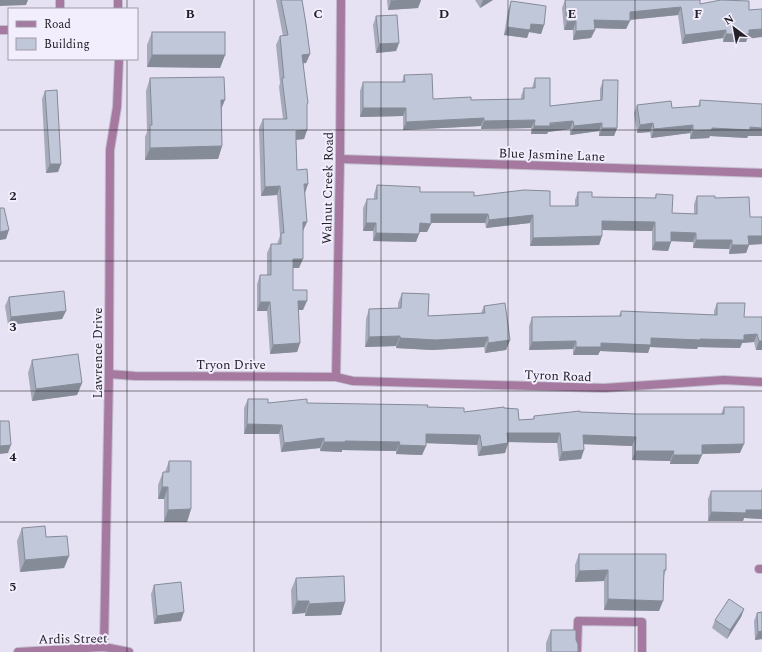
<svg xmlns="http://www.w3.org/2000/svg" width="762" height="652" font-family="Spectral,serif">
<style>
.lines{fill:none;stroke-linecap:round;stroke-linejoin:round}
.lane-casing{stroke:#c3bece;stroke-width:10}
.street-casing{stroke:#c3bece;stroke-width:10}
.lane{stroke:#a579a0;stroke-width:8}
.street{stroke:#a579a0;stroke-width:8}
.wall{fill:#a5abbb}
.shaded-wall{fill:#868b98}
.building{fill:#c0c7d9;stroke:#868b98}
.grid{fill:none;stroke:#232127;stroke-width:1;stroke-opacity:0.55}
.labels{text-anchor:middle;stroke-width:4;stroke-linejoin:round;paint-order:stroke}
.street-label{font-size:13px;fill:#232127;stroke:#f3eefe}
.grid-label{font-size:13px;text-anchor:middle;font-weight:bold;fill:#232127;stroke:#f3eefe;stroke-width:4;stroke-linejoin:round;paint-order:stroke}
</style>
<rect width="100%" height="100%" fill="#e6e1f3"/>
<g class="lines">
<!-- lane casing -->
<g class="lane-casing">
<g id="lane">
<polyline points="60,9 60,0"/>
<polyline points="0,30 9,30"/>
<polyline points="577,652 578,621 642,622 642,652"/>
</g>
</g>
<!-- street casing -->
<g class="street-casing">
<g id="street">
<polyline points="118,0 118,9"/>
<polyline points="340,159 762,173"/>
<polyline points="109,374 135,376 336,377 353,381 604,388 724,380 762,382"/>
<polyline points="336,377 340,159 341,0"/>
<polyline points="759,569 762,569"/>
<polyline points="104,647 109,374 110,150 117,107 119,59"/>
<polyline points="18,652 104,647 129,652"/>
</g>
</g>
<!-- lane -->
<use href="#lane" class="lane"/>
<!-- street -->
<use href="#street" class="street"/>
</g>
<!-- wall -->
<g class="wall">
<polygon points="276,0 302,0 310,54 306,63 303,63 307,107 307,130 304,139 296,140 297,170 305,193 303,231 299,268 293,268 293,290 303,310 298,310 300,343 297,352 270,354 267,311 257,311 257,284 260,275 267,275 267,253 271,244 277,244 280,236 277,195 261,196 259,128 263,119 283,119 279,87 280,83 276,45 280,36 283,36"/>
<polygon points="387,0 421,0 418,8 388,10"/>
<polygon points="475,0 493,0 480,8"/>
<polygon points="565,0 700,4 747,39 746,42 723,42 723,38 682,44 678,15 630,20 626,29 594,28 595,30 591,38 573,40 573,30 564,30 562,8"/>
<polygon points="511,1 544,25 541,34 529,32 527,38 504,35 508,10"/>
<polygon points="376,16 399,43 396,51 376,53 373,25"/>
<polygon points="152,32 225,55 220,68 147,67 147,45"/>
<polygon points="404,75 433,99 471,100 521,99 521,96 524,88 532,88 535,78 550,106 600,100 600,89 603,80 617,128 614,136 599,136 599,131 570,135 570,129 548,132 547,134 531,134 531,128 481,129 481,126 403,130 403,116 360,117 360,91 363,82 402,82"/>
<polygon points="150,78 222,108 222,146 218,159 145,160 145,137 147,132 146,91"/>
<polygon points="45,91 61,164 58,172 46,173 42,99"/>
<polygon points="700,100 748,136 747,138 710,136 709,138 690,139 690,133 651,138 650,132 637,133 634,113 637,105 672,108 698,107"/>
<polygon points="377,185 420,192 474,196 550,206 575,206 575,200 578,192 592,197 655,198 656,194 672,213 694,214 694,204 697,196 715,198 750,217 762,217 762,244 749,245 746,253 729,254 729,249 693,248 693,242 671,241 668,251 652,250 652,231 602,230 602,236 599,245 530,246 530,223 486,228 485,223 431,223 427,232 419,232 416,242 373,241 373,231 363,231 363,208 367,199 374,199 374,194"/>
<polygon points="402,293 428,316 481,313 484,306 510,340 506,350 485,353 484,347 432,350 396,348 396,346 365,347 366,319 369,309 398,308 398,303"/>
<polygon points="9,297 66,311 62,319 8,325 5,306"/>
<polygon points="717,303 744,317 762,317 762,350 756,350 754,342 742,343 740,348 698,347 697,349 650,347 648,353 600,351 598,355 573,355 573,349 529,350 529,326 532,317 619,316 621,311 714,315 714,311"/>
<polygon points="32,360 82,383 77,395 32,401 28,373"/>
<polygon points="248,399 268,403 307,403 427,407 464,412 504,408 519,420 533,419 534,416 580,412 636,414 721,414 724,407 740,453 702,454 698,464 670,464 670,461 632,460 632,446 584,444 581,459 559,461 557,443 508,442 508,443 505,453 478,456 477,445 426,443 426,446 422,455 396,454 396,451 342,450 342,452 320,451 320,448 281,452 279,434 244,434 244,408"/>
<polygon points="169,461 191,509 187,522 164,522 164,499 158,499 158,485 163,472 165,472"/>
<polygon points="762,488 762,519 744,518 743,521 708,521 708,499 711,491 761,491"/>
<polygon points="22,528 46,537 69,556 64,568 20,572 17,541"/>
<polygon points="579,554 666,570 664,576 659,611 604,610 604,581 575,582 575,565"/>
<polygon points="296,578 345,602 341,615 305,616 305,613 292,614 291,590"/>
<polygon points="154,585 181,621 154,624 151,594"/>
<polygon points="744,609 741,617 727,639 712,628 715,620"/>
<polygon points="762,612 762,639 755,640 754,621 757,613"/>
<polygon points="551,630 576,640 578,652 546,652 546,643"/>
</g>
<!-- shaded-wall -->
<g class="shaded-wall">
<polygon points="0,0 28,0 26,5 0,6"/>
<polygon points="411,0 421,0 418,8 388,10 391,1"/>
<polygon points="483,0 493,0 480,8"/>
<polygon points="681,7 678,15 627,20 630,12"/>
<polygon points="594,20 630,21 626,29 591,28"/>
<polygon points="576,21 573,30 564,30 567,22"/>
<polygon points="531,24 544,25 541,34 529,32 527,38 504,35 507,27"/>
<polygon points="762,29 762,37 747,39 746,42 723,42 726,34 749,30"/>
<polygon points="595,30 591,38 573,40 576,31"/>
<polygon points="726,30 723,38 682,44 685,35"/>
<polygon points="399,43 396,51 376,53 379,44"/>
<polygon points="310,54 306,63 299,64 302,55"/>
<polygon points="152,55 225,55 220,68 147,67"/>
<polygon points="221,100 225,100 220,112"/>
<polygon points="363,108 406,108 403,116 360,117"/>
<polygon points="484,118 481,126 403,130 406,122"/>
<polygon points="535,120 531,128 481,129 484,121"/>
<polygon points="573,121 570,129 548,132 547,134 531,134 534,126"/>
<polygon points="602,123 599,131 570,135 574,126"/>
<polygon points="653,123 650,132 637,133 640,125"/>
<polygon points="693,125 690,133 651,138 654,129"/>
<polygon points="750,127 762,128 762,136 748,136 747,138 710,136 709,138 690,139 693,131 712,128"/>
<polygon points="602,128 617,128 614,136 599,136"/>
<polygon points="307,130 304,139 293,140 296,131"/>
<polygon points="222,146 218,159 145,160 150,148"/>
<polygon points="50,164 61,164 58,172 46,173"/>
<polygon points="304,184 308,184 305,193"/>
<polygon points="280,186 277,195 261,196 265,187"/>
<polygon points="431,214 488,214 485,223 428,223"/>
<polygon points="533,215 530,223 486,228 489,220"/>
<polygon points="602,221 655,222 652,231 599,230"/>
<polygon points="303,222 307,222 303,231 300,231"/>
<polygon points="366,223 376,223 373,231 363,231"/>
<polygon points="420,223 431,224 427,232 416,232"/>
<polygon points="9,230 6,239 0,240 0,232"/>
<polygon points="671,232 696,233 693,242 668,241"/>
<polygon points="376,233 419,234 416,242 373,241"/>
<polygon points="602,236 599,245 530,246 533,238"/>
<polygon points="748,236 762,236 762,244 745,245"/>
<polygon points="696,240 732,240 729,249 693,248"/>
<polygon points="655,242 671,242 668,251 652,250"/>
<polygon points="732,245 749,245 746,253 729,254"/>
<polygon points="293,259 303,259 299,268 289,268"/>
<polygon points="298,301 307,301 303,310 295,310"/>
<polygon points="260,302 270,302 267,311 257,311"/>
<polygon points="66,311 62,319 8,325 11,317"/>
<polygon points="757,334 754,342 742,343 740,348 698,347 697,349 650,347 648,353 600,351 598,355 573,355 576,347 601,343 651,338 700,339"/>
<polygon points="400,336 396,346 365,347 369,337"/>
<polygon points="488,337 484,347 432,350 396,348 400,338"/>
<polygon points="510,340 506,350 485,353 488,343"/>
<polygon points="576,341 573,349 529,350 532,342"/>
<polygon points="759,341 762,341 762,350 756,350"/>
<polygon points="300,343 297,352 270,354 273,345"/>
<polygon points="82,383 77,395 32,401 36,389"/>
<polygon points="247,424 282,425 279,434 244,434"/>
<polygon points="507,433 560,433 557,443 504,442"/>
<polygon points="426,434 480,435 477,445 423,443"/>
<polygon points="583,435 636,437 632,446 579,444"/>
<polygon points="324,438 320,448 281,452 284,443"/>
<polygon points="345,441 400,442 396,451 342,450 342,452 320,451 324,442"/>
<polygon points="508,443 505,453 478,456 482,447"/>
<polygon points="744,444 740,453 698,454 702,445"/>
<polygon points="11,445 8,453 0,454 0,446"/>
<polygon points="399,445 426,446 422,455 396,454"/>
<polygon points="584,450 581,459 559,461 562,452"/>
<polygon points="635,451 674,451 670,461 632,460"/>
<polygon points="673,455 702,455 698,464 670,464"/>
<polygon points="162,487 168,487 164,499 158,499"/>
<polygon points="191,509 187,522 164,522 168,510"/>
<polygon points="746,510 762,510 762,519 744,518 743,521 708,521 711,512"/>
<polygon points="69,556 64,568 20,572 25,560"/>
<polygon points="608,570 604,581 575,582 579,571"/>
<polygon points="608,599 663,601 659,611 604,610"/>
<polygon points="297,601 309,601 305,613 292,614"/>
<polygon points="345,602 341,615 305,616 309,604"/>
<polygon points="744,609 741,617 727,639 730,630"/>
<polygon points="184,612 181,621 154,624 157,616"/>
<polygon points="762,631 762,639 755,640 758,632"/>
</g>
<!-- building -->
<g class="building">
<polygon points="281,0 302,0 306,24 310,54 302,55 308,103 307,104 307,130 296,131 296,141 297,170 307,169 308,184 304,184 307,222 303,222 303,259 293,259 293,290 307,290 307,301 298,301 300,343 273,345 270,302 260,302 260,275 271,275 271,244 281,244 281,233 284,233 280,186 265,187 263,119 287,119 282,78 284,78 280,36 288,35"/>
<polygon points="391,0 411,0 391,1"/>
<polygon points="565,0 700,0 700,4 721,0 749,1 749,10 762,9 762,29 749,30 749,34 726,34 726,30 685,35 681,7 630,12 630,21 594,20 595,30 576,31 576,21 567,22"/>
<polygon points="511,1 546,6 544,25 531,24 530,30 507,27"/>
<polygon points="397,15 399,43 379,44 376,16"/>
<rect x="152" y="32" width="73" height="23"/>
<polygon points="432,74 433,99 471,97 471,100 524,99 524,88 535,88 535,78 550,78 550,106 602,100 603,80 618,80 617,128 602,128 602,123 574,126 573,121 550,123 550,126 534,126 535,120 484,121 484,118 406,122 406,108 363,108 363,82 405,82 404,75"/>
<polygon points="224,77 225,100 221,100 222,146 150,148 150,125 152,125 150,78"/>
<polygon points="57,90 61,164 50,164 45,91"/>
<polygon points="700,100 762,104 762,128 750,127 750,130 712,128 712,130 693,131 693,125 654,129 653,123 640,125 637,105 671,101 672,108 700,106"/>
<polygon points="377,185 420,187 420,192 474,192 474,196 524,190 550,191 550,206 578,206 578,192 592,192 592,197 656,198 656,194 673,195 672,213 697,214 697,196 715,196 715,198 749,197 750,217 762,217 762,236 748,236 749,245 732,245 732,240 696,240 696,233 671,232 671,242 655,242 655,222 602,221 602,236 533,238 533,215 489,220 488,214 431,214 431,224 420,223 419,234 376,233 376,223 366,223 367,199 377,199"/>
<polygon points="0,208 4,208 9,230 0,232"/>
<polygon points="64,291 66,311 11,317 9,297"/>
<polygon points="402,293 429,294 428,316 485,313 484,306 505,303 510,340 488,343 488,337 436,340 400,338 400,336 369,337 369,309 401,308"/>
<polygon points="717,303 745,303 744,317 762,317 762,341 759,341 757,334 744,335 744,340 700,339 700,340 651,338 651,345 601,343 601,347 576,347 576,341 532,342 532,317 621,316 621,311 717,315"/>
<polygon points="78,354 82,383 36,389 32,360"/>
<polygon points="248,399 268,399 268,403 307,399 307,403 428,405 427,407 464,408 464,412 504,407 504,408 518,409 519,420 534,419 534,416 580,411 580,412 636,414 724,414 724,407 744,407 744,444 702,445 702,455 673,455 674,451 635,451 636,437 583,435 584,450 562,452 560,433 507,433 508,443 482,447 480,435 426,434 426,446 399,445 400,442 345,441 345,442 324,442 324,438 284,443 282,425 247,424"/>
<polygon points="0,421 9,421 11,445 0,446"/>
<polygon points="169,461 191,461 191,509 168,510 168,487 162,487 163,472 169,472"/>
<polygon points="711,491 762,491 762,510 746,510 746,513 711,512"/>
<polygon points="45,526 46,537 67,536 69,556 25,560 22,528"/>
<polygon points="579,554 666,554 666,570 664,570 663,601 608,599 608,570 579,571"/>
<polygon points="344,576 345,602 309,604 309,601 297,601 296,578"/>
<polygon points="181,582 184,612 157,616 154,585"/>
<polygon points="729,599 744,609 730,630 715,620"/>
<polygon points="762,612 762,631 758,632 757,613"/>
<polygon points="551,630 576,630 576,640 578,644 578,652 551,652"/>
</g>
<!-- grid -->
<path class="grid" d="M 127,0 L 127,9M 254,0 L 254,652M 381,0 L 381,652M 508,0 L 508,652M 635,0 L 635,652M 127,59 L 127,652M 0,130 L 762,130M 0,261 L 762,261M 0,391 L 762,391M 0,522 L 762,522"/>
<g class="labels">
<!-- street labels -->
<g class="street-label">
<text transform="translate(552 154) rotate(2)" y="5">Blue Jasmine Lane</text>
<text transform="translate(327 188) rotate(-89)" y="5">Walnut Creek Road</text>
<text transform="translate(97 353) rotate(-90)" y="5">Lawrence Drive</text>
<text x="231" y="369">Tryon Drive</text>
<text transform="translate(558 375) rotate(2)" y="5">Tyron Road</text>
<text transform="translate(73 638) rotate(-1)" y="5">Ardis Street</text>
</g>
</g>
<g class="grid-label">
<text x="190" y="18">B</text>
<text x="318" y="18">C</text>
<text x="444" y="18">D</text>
<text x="572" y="18">E</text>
<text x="698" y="18">F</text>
<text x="13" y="200">2</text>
<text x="13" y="331">3</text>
<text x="13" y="461">4</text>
<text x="13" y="591">5</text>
</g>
<!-- legend -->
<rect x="8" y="8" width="130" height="52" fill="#f3eefe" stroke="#a09ca8"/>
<rect x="16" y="21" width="20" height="6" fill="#a579a0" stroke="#a09ca8"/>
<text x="44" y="28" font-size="12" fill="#232127">Road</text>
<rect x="16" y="38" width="20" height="12" fill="#c0c7d9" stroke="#a09ca8"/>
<text x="44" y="48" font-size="12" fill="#232127">Building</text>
<!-- north arrow -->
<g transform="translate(734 28) rotate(328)" stroke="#f3eefe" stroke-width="3" paint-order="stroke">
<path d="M0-3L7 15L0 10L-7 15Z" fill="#232127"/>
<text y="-6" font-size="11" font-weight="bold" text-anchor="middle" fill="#232127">N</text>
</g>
</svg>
